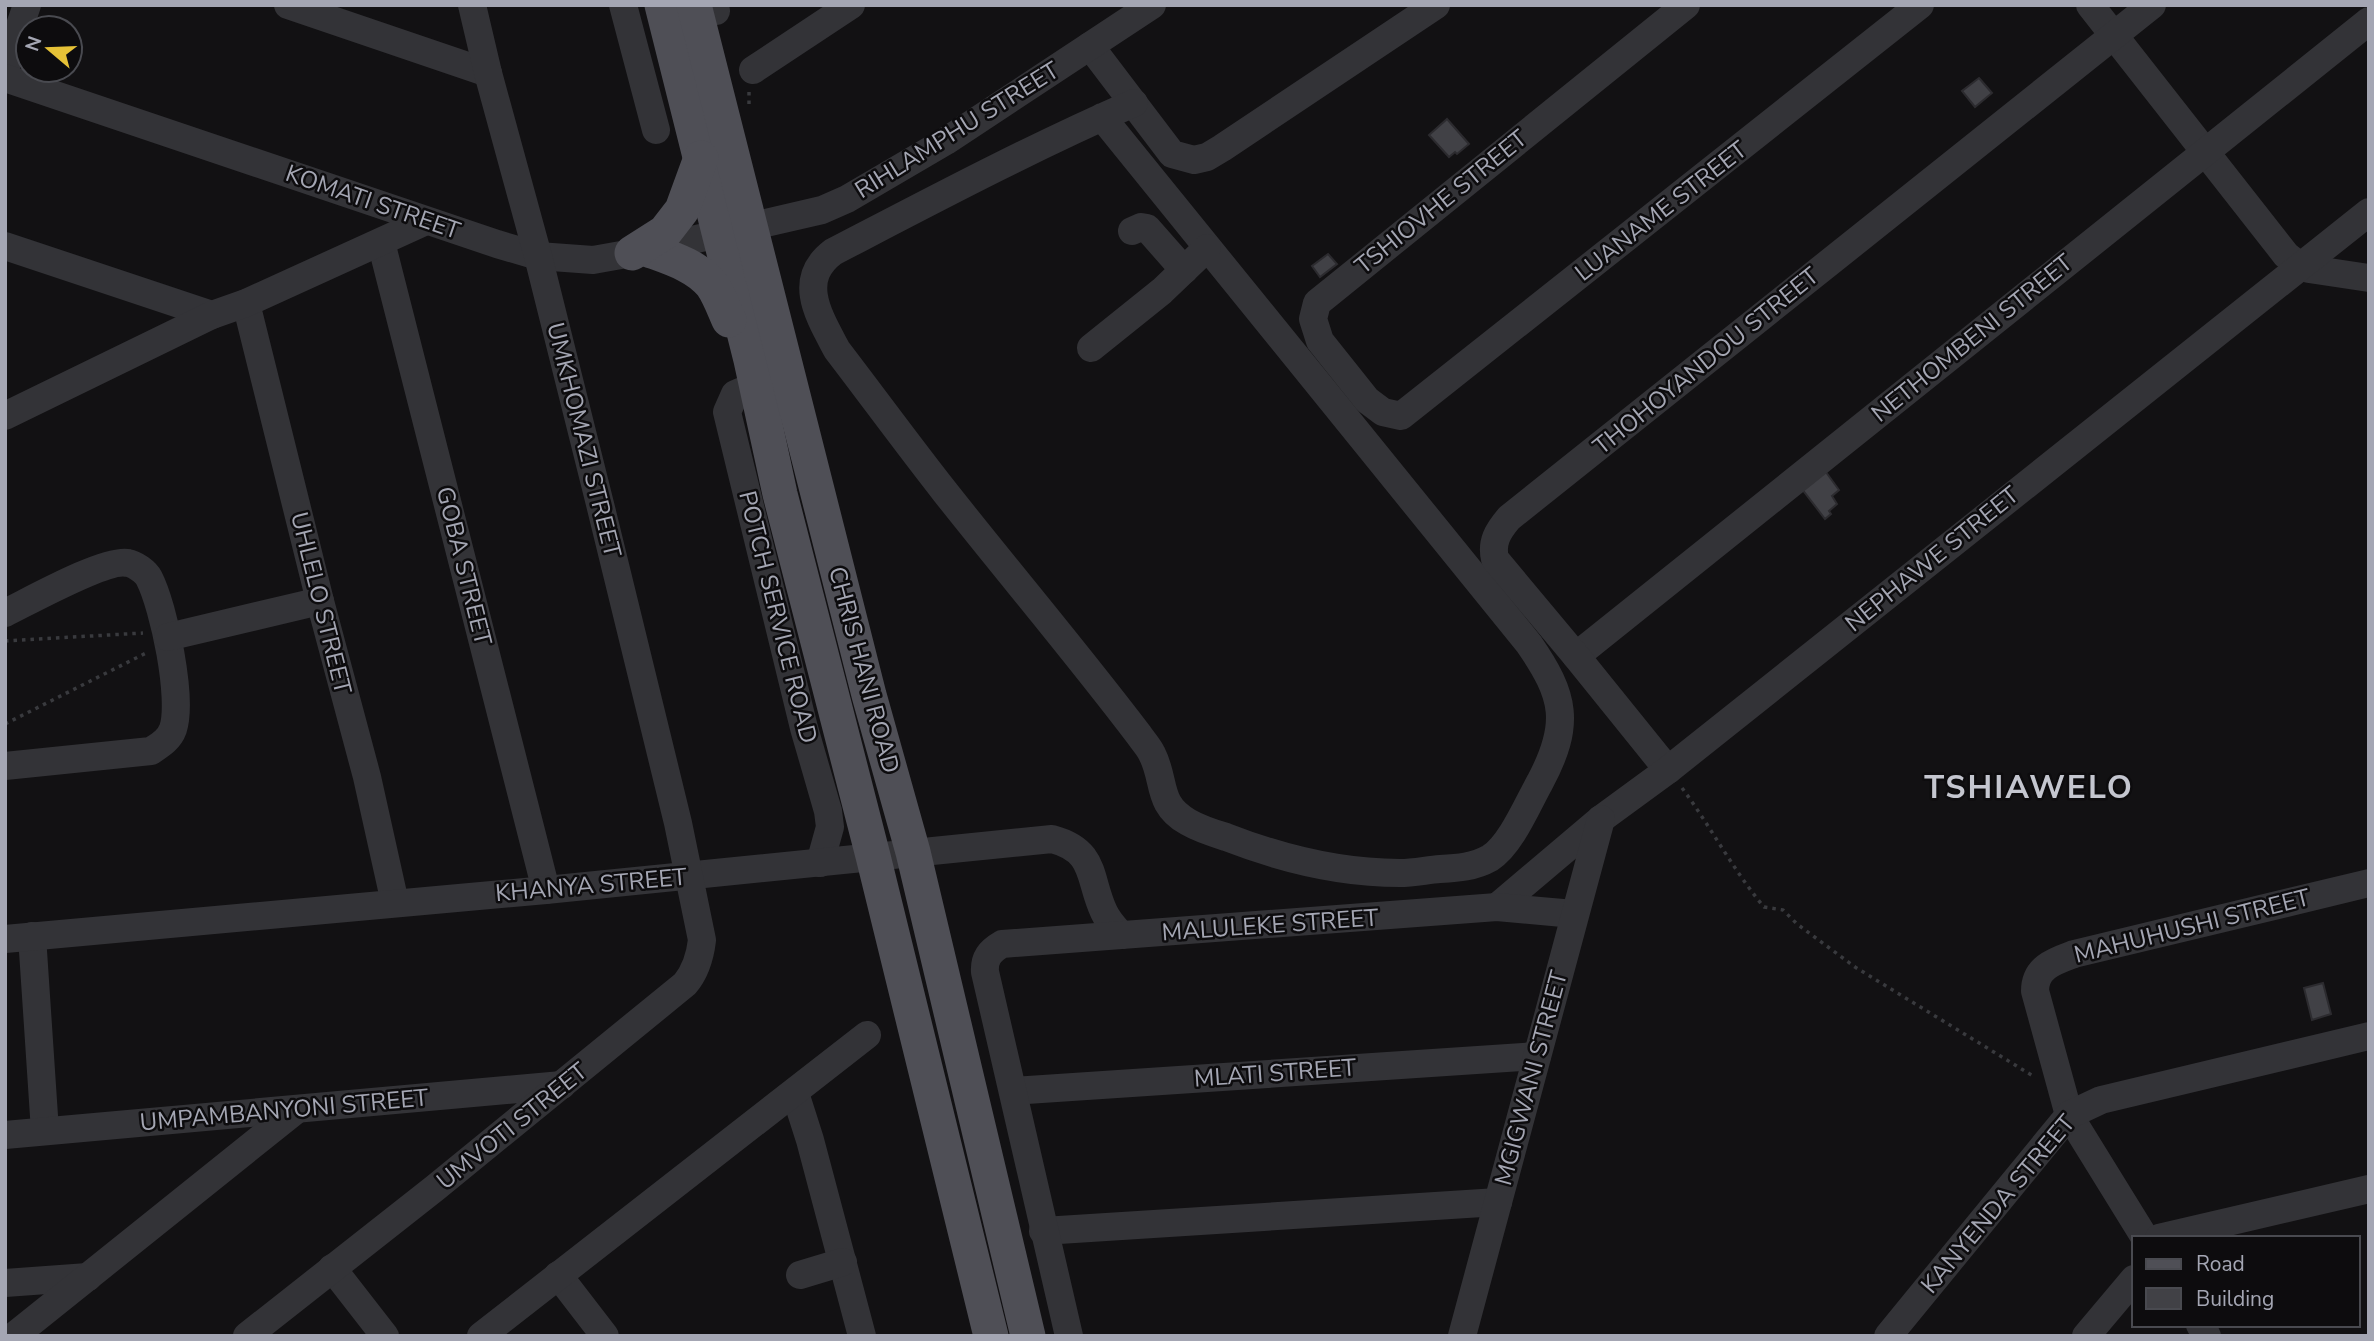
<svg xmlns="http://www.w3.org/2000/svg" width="2374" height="1341" font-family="'Nunito Sans',sans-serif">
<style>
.building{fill:#414146;stroke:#2c2b2f;stroke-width:2}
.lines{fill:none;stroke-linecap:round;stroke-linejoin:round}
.path{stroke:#393a3e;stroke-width:3.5;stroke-dasharray:3.5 5;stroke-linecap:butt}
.minor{stroke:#333337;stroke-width:28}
.major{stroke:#4f4f56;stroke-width:35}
.labels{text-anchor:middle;stroke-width:5;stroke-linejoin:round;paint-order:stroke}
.street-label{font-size:24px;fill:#a4a6b3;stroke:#0d0c0e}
.district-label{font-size:32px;font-weight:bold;letter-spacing:2px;fill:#c4c6cf;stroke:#0d0c0e}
</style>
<rect width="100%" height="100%" fill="#121113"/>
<!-- building -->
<g class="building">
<polygon points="1979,78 1992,93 1975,107 1962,91"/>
<polygon points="1447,119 1469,144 1457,154 1455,152 1449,157 1429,135"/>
<polygon points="1328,254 1337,264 1320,277 1312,266"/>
<polygon points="1823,468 1839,490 1832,496 1837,504 1829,511 1831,514 1825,519 1802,489"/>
<polygon points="2323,983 2331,1014 2312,1020 2304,988"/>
</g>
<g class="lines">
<!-- path -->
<g class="path">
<polyline points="749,92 749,109"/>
<polyline points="5,641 143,633"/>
<polyline points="5,724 148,652"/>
<path d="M 1682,788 C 1711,827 1733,870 1764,907 L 1783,910 L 1797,924 L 1855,967 L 2033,1076"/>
</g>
<!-- minor -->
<g class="minor">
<polyline points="288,5 488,73"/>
<polyline points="623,5 656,130"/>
<polyline points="715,5 716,11"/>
<polyline points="1686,5 1317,303 1313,319 1320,341 1367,400 1383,412 1401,416 1920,5"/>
<polyline points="2090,5 2286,255 2300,266 2309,269 2369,278"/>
<polyline points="1090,46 1172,154 1194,160 1207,157 1222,148 1436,5"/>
<polyline points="5,69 27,5"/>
<polyline points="753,70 851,5"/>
<polyline points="5,78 497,244 538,256 593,260 649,250 822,210 847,199 946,141 1152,5"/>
<path d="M 1102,117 L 1529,644 C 1565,696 1571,724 1540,782 C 1528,803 1511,845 1490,858 C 1474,867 1458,868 1440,869 C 1427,870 1413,873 1400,873 C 1341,873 1280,858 1226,837 C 1213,833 1200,829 1188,822 C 1156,804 1166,781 1152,754 C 1149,747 1143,741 1139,735 C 1076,652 1009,573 945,492 C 908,445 873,397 837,350 C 819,316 796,280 833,252 C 933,200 1031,148 1134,103"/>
<polyline points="1132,231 1141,227 1147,228 1184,270"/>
<polyline points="381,242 546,890"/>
<polyline points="5,246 212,315"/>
<polyline points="246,303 320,601 367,777 395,903"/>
<polyline points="1091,348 1162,291 1207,248"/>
<polyline points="756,385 735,394 727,412 804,728 828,811 830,827 820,863"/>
<polyline points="5,416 212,315 246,303 426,221"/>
<path d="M 5,613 C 28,602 106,558 128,563 C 135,564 146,572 149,578 C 164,607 183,699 173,729 C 169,740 160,745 151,751 L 5,766"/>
<polyline points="168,637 320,601"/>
<polyline points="1576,656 2369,21"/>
<path d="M 1668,770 L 1576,656 L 1495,559 C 1491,542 1498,531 1509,518 L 2152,5"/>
<polyline points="1497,907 1601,819 1668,770 2369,212"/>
<polyline points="32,936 45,1131"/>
<path d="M 5,939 L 546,890 L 1052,839 C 1097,851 1088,878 1104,912 C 1108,921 1115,928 1121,935"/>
<polyline points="1013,1091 1537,1056"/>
<polyline points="795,1093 810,1140 862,1336"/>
<polyline points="5,1135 562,1085"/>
<polyline points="1043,1231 1498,1202"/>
<path d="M 2145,1238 L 2069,1115 L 2035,991 C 2035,967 2055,961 2074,954 L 2369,883"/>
<polyline points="2159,1238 2369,1189"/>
<polyline points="332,1268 385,1336"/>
<polyline points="558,1275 605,1336"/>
<polyline points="800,1275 843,1262"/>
<polyline points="5,1283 88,1277"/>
<polyline points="2200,1325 2207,1336"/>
<polyline points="14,1336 296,1110"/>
<path d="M 247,1336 L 435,1188 L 685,984 C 696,971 700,957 702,940 L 678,823 L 600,504 L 538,256 L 488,73 L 472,5"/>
<polyline points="481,1336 867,1035"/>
<path d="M 1069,1336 L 985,972 C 984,958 990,951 1002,944 L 1497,907 L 1574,914"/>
<polyline points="1462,1336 1601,819"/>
<polyline points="1888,1336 2069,1115 2101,1100 2369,1036"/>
<polyline points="2086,1336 2134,1279"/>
</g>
<!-- major -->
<g class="major">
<polyline points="662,5 751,360 780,494 873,856 991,1336"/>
<polyline points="694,5 869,695 913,852 1028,1336"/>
<path d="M 649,250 C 671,258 697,266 712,285 C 719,295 724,309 729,320"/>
<polyline points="632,253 665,232 682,210 701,158"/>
</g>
</g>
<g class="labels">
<!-- street labels -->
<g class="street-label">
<text transform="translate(957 130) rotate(-32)" y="8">RIHLAMPHU STREET</text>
<text transform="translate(373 202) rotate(19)" y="8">KOMATI STREET</text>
<text transform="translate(1441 202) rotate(-39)" y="8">TSHIOVHE STREET</text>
<text transform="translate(1661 211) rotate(-38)" y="8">LUANAME STREET</text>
<text transform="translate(1972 338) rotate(-39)" y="8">NETHOMBENI STREET</text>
<text transform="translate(1706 361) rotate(-39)" y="8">THOHOYANDOU STREET</text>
<text transform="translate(584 440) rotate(76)" y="8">UMKHOMAZI STREET</text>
<text transform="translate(1932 559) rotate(-39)" y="8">NEPHAWE STREET</text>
<text transform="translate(464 566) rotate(76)" y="8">GOBA STREET</text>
<text transform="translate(321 603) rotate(76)" y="8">UHLELO STREET</text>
<text transform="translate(778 617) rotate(76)" y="8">POTCH SERVICE ROAD</text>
<text transform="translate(864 670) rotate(75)" y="8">CHRIS HANI ROAD</text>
<text transform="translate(591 885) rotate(-5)" y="8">KHANYA STREET</text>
<text transform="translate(1270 925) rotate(-4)" y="8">MALULEKE STREET</text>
<text transform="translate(2192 926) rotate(-14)" y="8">MAHUHUSHI STREET</text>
<text transform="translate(1275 1073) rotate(-4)" y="8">MLATI STREET</text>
<text transform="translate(1531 1078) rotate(-75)" y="8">MGIGWANI STREET</text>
<text transform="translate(284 1110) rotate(-5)" y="8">UMPAMBANYONI STREET</text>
<text transform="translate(512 1126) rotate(-39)" y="8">UMVOTI STREET</text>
<text transform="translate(1998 1204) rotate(-50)" y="8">KANYENDA STREET</text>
</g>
<!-- district labels -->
<g class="district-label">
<text x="2029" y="798">TSHIAWELO</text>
</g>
</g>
<!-- border -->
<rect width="2374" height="1341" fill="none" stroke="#a4a6b3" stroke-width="14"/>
<!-- legend -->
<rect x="2132" y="1236" width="228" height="91" fill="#0d0c0e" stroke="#494a50" stroke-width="2"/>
<rect x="2146" y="1259" width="35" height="10" fill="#4f4f56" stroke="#494a50" stroke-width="2"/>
<text x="2196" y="1271" font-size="21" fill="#a4a6b3">Road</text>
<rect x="2146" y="1288" width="35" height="21" fill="#414146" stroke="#494a50" stroke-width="2"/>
<text x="2196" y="1306" font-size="21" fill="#a4a6b3">Building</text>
<!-- north arrow -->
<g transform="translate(49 49) rotate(289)"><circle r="33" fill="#0d0c0e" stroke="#494a50" stroke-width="2"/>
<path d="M0-5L12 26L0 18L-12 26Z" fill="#e6c237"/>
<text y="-10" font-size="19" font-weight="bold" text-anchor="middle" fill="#a4a6b3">N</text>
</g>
</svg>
